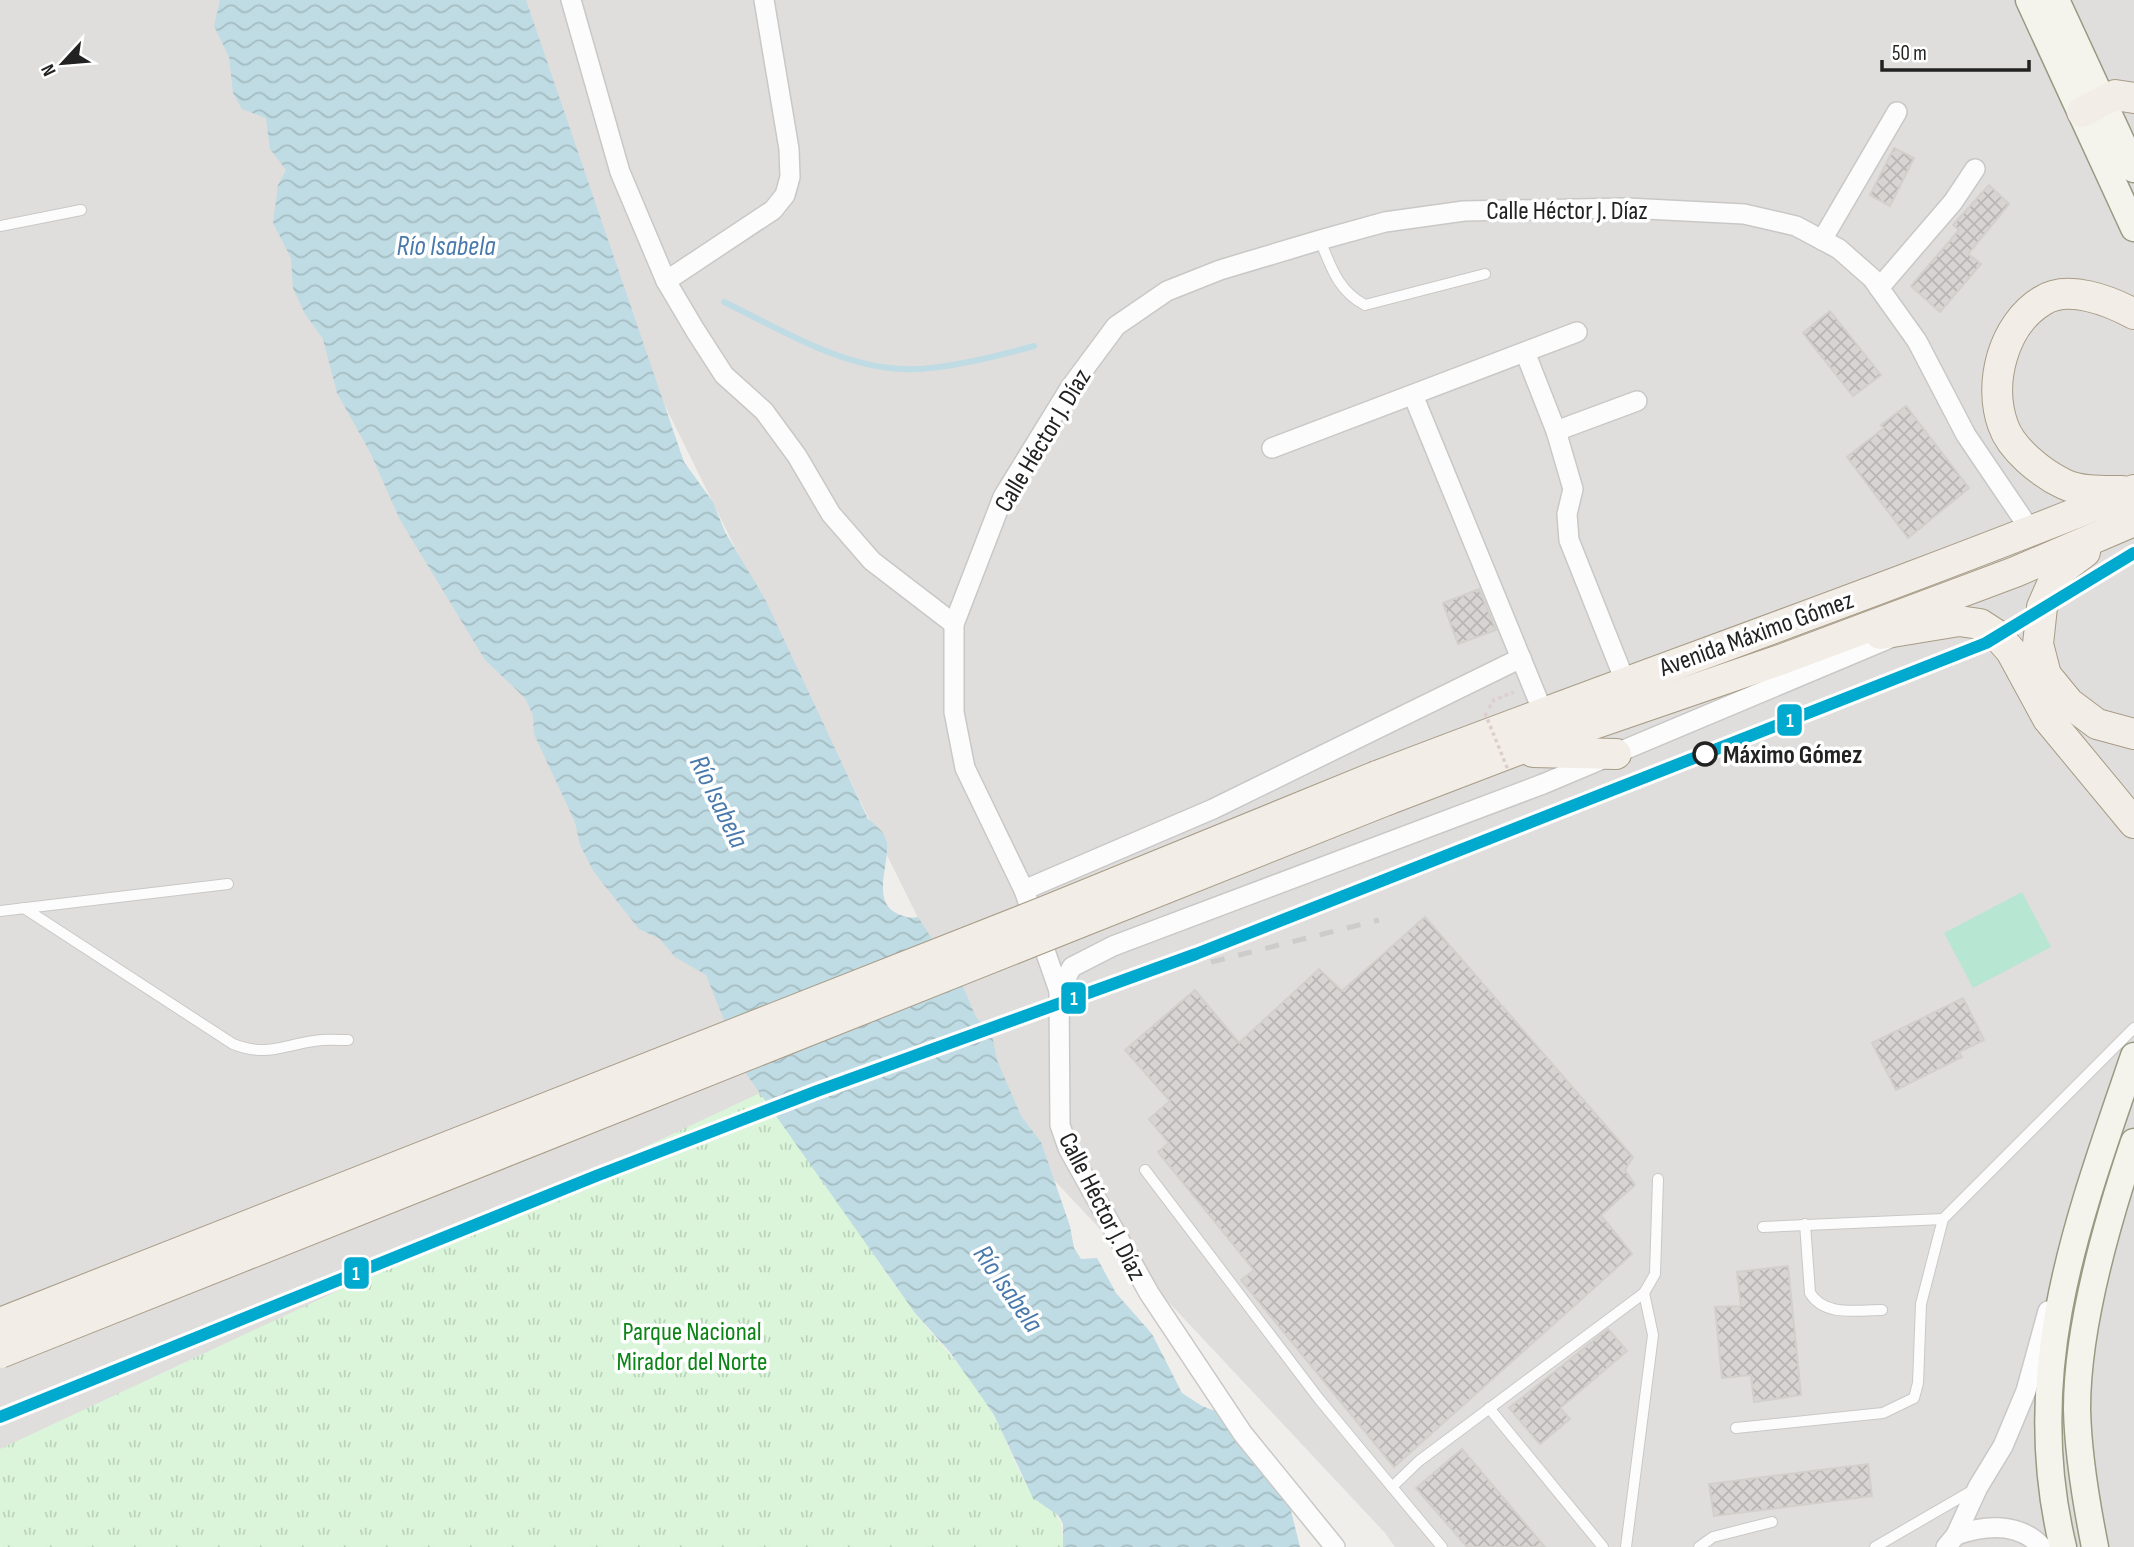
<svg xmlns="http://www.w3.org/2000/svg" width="2134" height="1547" font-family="'Sofia Sans Condensed',sans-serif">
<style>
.residential{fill:#dfdedc}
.park{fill:url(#park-tufts)}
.pitch{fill:#b7e6d2}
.water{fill:url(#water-waves)}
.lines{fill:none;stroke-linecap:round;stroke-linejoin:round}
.stream{stroke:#bfdbe3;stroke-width:6}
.building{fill:url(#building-cross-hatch);stroke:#d3d0cc;stroke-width:2}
.service-casing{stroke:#c9c8c7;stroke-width:12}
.minor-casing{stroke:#c9c8c7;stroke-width:22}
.secondary-casing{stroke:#999a82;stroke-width:29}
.primary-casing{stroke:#a79c86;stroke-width:32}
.path{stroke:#dccecd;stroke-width:3.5;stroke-dasharray:3.5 3.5;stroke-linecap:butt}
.service{stroke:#fdfcfc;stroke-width:10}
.minor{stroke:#fdfcfc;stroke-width:19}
.secondary{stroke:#f4f4ed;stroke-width:26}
.primary{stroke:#f3ede7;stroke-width:30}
.rail{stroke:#ccc;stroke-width:5;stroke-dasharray:14 14;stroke-linecap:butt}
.primary-bridge-casing{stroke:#a79c86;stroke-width:32;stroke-linecap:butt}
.path-bridge{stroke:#dccecd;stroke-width:3.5;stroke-dasharray:3.5 3.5;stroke-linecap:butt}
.primary-bridge{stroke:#f3ede7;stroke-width:30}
.metro-1-casing{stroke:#fff;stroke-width:18}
.metro-1{stroke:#00a9ce;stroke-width:12}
.stop-dot{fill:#fff;stroke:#222;stroke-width:3.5}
.labels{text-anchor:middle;stroke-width:7;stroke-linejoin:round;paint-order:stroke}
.street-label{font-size:26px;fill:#222;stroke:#fff}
.stop-label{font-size:26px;font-weight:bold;fill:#222;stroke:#fff;text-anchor:start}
.park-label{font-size:26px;fill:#0c8416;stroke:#fff}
.water-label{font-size:28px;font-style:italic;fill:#4a7aab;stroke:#fff}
.line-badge{stroke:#fff;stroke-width:2.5}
.badge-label{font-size:19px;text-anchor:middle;font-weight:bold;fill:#fff}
</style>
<defs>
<pattern id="park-tufts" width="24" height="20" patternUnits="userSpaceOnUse" patternTransform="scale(1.75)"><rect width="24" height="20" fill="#daf5da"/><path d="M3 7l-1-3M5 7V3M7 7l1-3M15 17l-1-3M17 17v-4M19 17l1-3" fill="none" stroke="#bbd2bb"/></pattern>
<pattern id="water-waves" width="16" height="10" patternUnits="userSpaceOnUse" patternTransform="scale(1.75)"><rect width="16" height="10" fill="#bfdbe3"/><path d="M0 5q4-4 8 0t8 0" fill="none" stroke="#a4bcc2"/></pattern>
<pattern id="building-cross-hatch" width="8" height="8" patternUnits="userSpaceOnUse" patternTransform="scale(1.75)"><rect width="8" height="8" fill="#d7d4d2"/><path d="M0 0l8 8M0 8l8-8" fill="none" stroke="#b8b6b4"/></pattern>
</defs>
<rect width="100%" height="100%" fill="#f0eeeb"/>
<!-- residential -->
<g class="residential">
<polygon points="0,0 343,0 592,533 872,1256 0,1547"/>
<polygon points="472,0 2134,0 2134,1547 1395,1547 1385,1533 1040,1165 478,27"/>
</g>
<!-- park -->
<path class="park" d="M 762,1092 C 813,1165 861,1239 914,1311 C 940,1346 973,1376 994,1416 C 1005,1436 1012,1459 1023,1479 C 1043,1514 1063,1499 1063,1547 L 0,1547 L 0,1449 Z"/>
<!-- pitch -->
<polygon class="pitch" points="2022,892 2051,947 1973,988 1944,933"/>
<!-- water -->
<path class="water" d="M 220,0 L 526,0 L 684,462 L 713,502 L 725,532 L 765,599 L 868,819 C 876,825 886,833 887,844 C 889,865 871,903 898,914 C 906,917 910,919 918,917 L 964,989 L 976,1017 L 992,1035 L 997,1060 L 1021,1116 L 1041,1142 L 1070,1226 L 1074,1248 L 1081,1259 L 1097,1258 L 1116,1293 L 1152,1334 L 1182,1393 L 1202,1406 L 1226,1415 L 1289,1503 L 1300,1547 L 1063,1547 L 1063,1524 L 1059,1516 L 1033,1498 L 994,1415 L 979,1393 L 949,1351 L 915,1313 L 745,1072 L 706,975 L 675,957 L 660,939 L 639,929 L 594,872 L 580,845 L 575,822 L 534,734 L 533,715 L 525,698 L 485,660 L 399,518 L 371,454 L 337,393 L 323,339 L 305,314 L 293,288 L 291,258 L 273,223 L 278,185 L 286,170 L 270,149 L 266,118 L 242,109 L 233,93 L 229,57 L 214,26 Z"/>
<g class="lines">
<!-- stream -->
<path class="stream" d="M 724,302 C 780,329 840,367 903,369 C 940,371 998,356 1034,346"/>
</g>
<!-- building -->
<g class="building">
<polygon points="1894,148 1914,158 1890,206 1870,195"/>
<polygon points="1989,185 2009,204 1968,254 1981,264 1940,312 1911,286 1959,230 1953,225"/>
<polygon points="1830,311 1881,375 1853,396 1803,333"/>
<polygon points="1906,406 1969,488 1908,538 1847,457 1884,428 1881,425"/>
<polygon points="1479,589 1496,630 1458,644 1443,603"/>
<polygon points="1425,917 1633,1157 1625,1170 1635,1185 1601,1215 1632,1254 1394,1467 1241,1280 1254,1270 1158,1152 1169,1143 1149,1119 1170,1101 1125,1050 1195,990 1239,1043 1319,969 1342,991"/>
<polygon points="1963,998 1984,1040 1959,1052 1962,1057 1896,1090 1872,1043"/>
<polygon points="1788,1266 1801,1395 1754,1402 1751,1375 1722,1378 1715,1307 1741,1306 1737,1272"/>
<polygon points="1608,1329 1627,1351 1560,1408 1570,1419 1540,1444 1509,1408"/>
<polygon points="1462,1449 1545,1547 1467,1547 1416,1488"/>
<polygon points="1868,1464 1872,1496 1714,1516 1709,1484"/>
</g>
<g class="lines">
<!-- service casing -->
<g class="service-casing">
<g id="service">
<polyline points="0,226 81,210"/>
<path d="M 1320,240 C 1331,267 1338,291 1365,305 L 1485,274"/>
<path d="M 24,908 L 233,1044 C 267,1057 280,1046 314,1041 C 325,1039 337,1040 348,1040"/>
<polyline points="0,911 228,884"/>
<polyline points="1145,1170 1319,1399 1392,1487"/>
<path d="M 1805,1224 L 1810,1293 C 1825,1317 1856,1310 1882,1310"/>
<polyline points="1763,1227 1943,1219"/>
<polyline points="1489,1408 1603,1547"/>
<polyline points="1736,1428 1883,1413 1914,1398 1918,1383 1921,1304 1943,1219 2134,1028"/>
<polyline points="1442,1547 1392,1487 1419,1461 1644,1293 1655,1274 1658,1179"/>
<polyline points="1626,1547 1653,1335 1644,1293"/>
<polyline points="1699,1547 1713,1537 1772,1522"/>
<polyline points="1875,1547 1975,1489"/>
</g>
</g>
<!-- minor casing -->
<g class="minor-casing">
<g id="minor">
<polyline points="571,0 620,172 666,281 695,330 724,375 764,411 797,456 831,514 872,561 954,624"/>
<polyline points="1822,240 1897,112"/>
<polyline points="666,281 773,210 785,195 790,177 789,149 764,0"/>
<polyline points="1879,288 1953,202 1975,169"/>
<polyline points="1525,352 1556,431 1573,489 1567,514 1569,540 1625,681"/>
<polyline points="1413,395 1543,712"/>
<polyline points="1556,431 1637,401"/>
<polyline points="1272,448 1577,332"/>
<polyline points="1024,890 1213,809 1521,658"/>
<polyline points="1059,991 1072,967 1113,946 1543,784 1895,636"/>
<path d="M 1956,1535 C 1985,1525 2019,1522 2042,1547"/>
<polyline points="1335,1547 1243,1434 1149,1293 1068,1148 1060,1125 1059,991 1024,890 965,768 954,712 954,624 1003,497 1070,388 1116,326 1167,291 1220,270 1320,240 1385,222 1464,211 1627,208 1744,214 1796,226 1839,249 1872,278 1917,341 1966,435 2031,531"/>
<polyline points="1946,1547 1956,1535 1978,1487 2003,1446 2026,1391 2048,1311"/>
</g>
</g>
<!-- secondary casing -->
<g class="secondary-casing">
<g id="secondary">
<polyline points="2029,0 2134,228"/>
<polyline points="2056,0 2134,169"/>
<path d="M 2063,1547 C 2020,1370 2078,1220 2134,1056"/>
<path d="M 2095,1547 C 2086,1502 2078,1455 2077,1409 C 2077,1327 2108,1219 2134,1142"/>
</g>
</g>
<!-- primary casing -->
<g class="primary-casing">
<g id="primary">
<polyline points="2082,112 2115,95 2134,98"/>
<path d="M 2122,491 C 2103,491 2081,492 2064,484 C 2041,473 2011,449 2003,425 C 1988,383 2003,325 2042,301 C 2068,284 2110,301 2134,314"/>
<polyline points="2085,552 2057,573 2042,607 2038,644 2046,675 2069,703 2097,724 2134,734"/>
<polyline points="1880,634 1959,621 1980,624 1997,635 2011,651 2048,719 2134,823"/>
<polyline points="1533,752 1616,754"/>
<path d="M 1377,776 C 1629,679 1884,591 2134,490"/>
<polyline points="1387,800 1515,751 1780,660 2015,572 2134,521"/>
</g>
</g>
<!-- path -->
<polyline class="path" points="1489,708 1494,700 1514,692"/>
<!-- service -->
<use href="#service" class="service"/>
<!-- minor -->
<use href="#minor" class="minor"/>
<!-- secondary -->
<use href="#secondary" class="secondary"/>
<!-- primary -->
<use href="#primary" class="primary"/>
<!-- rail -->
<polyline class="rail" points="1211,962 1379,920"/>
<!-- primary-bridge casing -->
<g class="primary-bridge-casing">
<g id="primary-bridge">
<polyline points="0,1323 1051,909 1377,776"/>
<polyline points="0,1353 1387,800"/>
</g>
</g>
<!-- path-bridge -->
<polyline class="path-bridge" points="1485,713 1508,770"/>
<!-- primary-bridge -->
<use href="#primary-bridge" class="primary-bridge"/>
<!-- metro-1 casing -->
<g class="metro-1-casing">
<polyline id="metro-1" points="0,1417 596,1176 817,1091 1196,954 1986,643 2134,553"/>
</g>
<!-- metro-1 -->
<use href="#metro-1" class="metro-1"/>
</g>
<!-- markers -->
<circle class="stop-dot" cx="1705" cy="754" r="11"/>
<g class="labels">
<!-- street labels -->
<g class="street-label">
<text x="1567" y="219">Calle Héctor J. Díaz</text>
<text transform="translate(1042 440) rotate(-59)" y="9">Calle Héctor J. Díaz</text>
<text transform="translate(1756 633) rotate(-20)" y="9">Avenida Máximo Gómez</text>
<text transform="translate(1103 1206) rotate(63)" y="9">Calle Héctor J. Díaz</text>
</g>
<!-- stop labels -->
<g class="stop-label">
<text x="1723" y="763">Máximo Gómez</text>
</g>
<!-- park labels -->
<g class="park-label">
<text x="692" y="1340">Parque Nacional<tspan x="692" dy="30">Mirador del Norte</tspan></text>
</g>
<!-- water labels -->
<g class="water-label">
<text x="446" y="255">Río Isabela</text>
<text transform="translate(720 801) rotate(64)" y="10">Río Isabela</text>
<text transform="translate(1009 1288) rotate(55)" y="10">Río Isabela</text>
</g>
</g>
<g class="line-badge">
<rect x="1776" y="703" width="27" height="34" rx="7" fill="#00a9ce"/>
<rect x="1060" y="981" width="27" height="34" rx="7" fill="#00a9ce"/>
<rect x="343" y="1256" width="27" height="34" rx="7" fill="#00a9ce"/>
</g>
<g class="badge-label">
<text x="1790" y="727">1</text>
<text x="1074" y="1005">1</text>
<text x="356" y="1280">1</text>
</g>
<!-- north arrow -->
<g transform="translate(63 63) rotate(244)" stroke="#ffffff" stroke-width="5" paint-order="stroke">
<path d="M0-5L12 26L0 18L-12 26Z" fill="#222222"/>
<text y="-10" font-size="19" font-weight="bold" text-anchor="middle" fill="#222222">N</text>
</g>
<!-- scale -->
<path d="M1882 60v10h147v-10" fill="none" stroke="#222222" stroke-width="3.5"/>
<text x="1892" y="60" font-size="21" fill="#222222" stroke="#ffffff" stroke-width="5" paint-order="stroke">50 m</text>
</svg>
